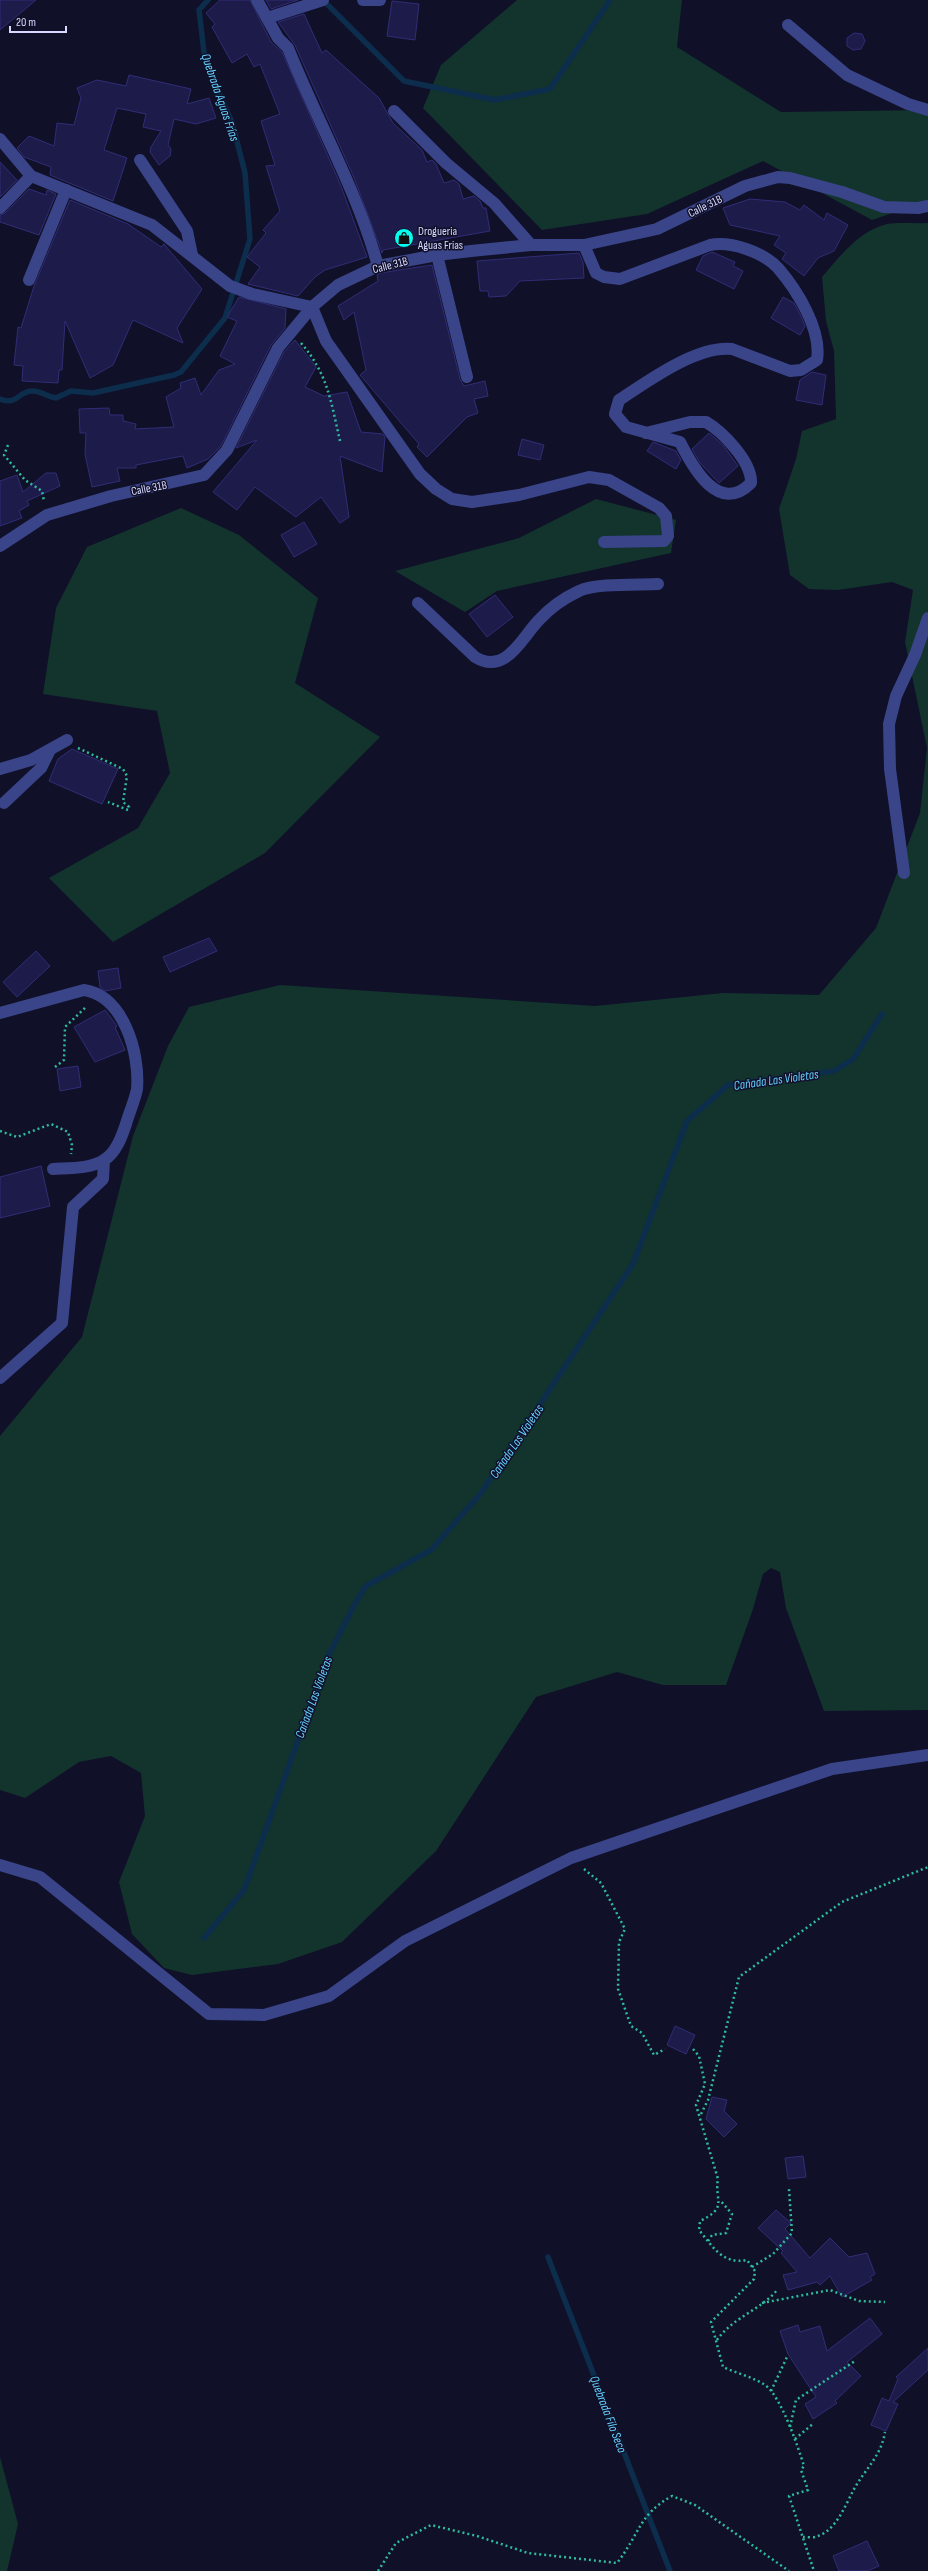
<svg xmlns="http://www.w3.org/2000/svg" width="928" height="2571" font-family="'Sofia Sans Condensed',sans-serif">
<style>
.green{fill:#13332d}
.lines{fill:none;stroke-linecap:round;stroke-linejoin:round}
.stream{stroke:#0c2d4c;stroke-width:5.5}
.building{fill:#1d1b4a;stroke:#302d76}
.path{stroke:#2ebc9d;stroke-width:2.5;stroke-dasharray:2 3;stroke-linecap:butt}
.minor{stroke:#3a4488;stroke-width:12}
.labels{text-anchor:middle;stroke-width:3;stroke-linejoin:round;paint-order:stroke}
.street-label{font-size:12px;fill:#d7d9ff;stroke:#101029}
.poi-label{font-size:12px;fill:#d7d9ff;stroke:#101029;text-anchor:start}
.water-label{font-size:13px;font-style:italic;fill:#65d1ff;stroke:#101029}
</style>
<rect width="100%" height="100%" fill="#101029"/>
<!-- green -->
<g class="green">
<polygon points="517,0 682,0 677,47 781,112 928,110 928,201 872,220 763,161 647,214 542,230 423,108 441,65"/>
<path d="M 928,223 L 928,1710 L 824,1711 L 786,1608 L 780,1572 L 771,1568 L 763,1574 L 753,1609 L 726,1685 L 663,1685 L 617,1672 L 536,1697 L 436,1851 L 342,1942 L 278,1964 L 192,1975 L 164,1968 L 132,1934 L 119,1882 L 145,1816 L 141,1773 L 111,1756 L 79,1762 L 25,1798 L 0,1790 L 0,1436 L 82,1337 L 133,1136 L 168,1046 L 189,1007 L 280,985 L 595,1006 L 723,993 L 819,995 L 876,928 L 920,813 L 927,748 L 905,642 L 913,590 L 892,582 L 838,590 L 809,589 L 790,575 L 779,509 L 796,459 L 802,431 L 836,419 L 834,351 L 826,321 L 822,277 C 839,257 860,230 887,224 C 900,222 915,224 928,223 Z"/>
<polygon points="596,499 676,520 671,553 497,591 465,612 395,571 519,538"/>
<polygon points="181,508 239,535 318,598 295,683 380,737 265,853 113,942 49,878 138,828 170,773 157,711 43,694 56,608 87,547"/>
<polygon points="0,2457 18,2524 7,2571 0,2571"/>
</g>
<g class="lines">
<!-- stream -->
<g class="stream">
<polyline points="323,0 404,81 495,100 550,89 610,0"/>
<path d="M 0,399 C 18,406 18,391 32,391 C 40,390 47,397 56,398 L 71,391 L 93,393 L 174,375 L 181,372 L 225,318 L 250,239 L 245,173 L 232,122 L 205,61 L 199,10 L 208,0"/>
<polyline points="204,1938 244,1890 330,1652 358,1598 366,1586 431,1550 481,1493 633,1264 687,1121 728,1085 834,1071 853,1059 882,1014"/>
<polyline points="548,2257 670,2571"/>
</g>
</g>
<!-- building -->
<g class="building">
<polygon points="0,0 36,0 0,30"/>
<polygon points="220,0 250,0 271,42 282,52 341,186 367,257 325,270 315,277 298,296 248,284 260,267 247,257 266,233 263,230 280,211 266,166 275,165 261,121 280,114 260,64 254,67 247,54 232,63 212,27 215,24 206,13"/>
<polygon points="266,0 298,0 271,9"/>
<polygon points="392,1 419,4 415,40 387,36"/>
<polygon points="304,14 322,53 326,50 379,98 393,123 422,150 427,162 432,160 436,164 444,183 454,180 459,184 463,199 474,196 480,201 483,208 486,208 490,231 383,250 382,253 355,180 295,45 278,22"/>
<polygon points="854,33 862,34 865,41 861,49 853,50 847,46 847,38"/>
<polygon points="129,75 191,89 187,104 209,98 216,118 196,124 174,119 168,145 171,149 170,156 159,165 150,152 151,147 161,131 143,127 146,114 117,108 104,150 127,158 113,201 50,175 51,167 24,157 17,148 29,136 54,146 57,123 74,125 81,98 77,88 97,80 126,86"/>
<polygon points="0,162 17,180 0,197"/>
<polygon points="29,189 46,195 47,190 56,194 39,235 0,222 0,215 5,213"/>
<polygon points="750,199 785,202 800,210 804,205 824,220 827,213 848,225 834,251 818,258 804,276 782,259 786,253 774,245 780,236 730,225 723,208"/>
<polygon points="70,200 128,224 161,247 164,244 202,289 177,328 183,343 133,320 113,365 90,378 65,321 62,370 59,370 58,383 22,381 23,366 14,365 18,327 21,328 34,286"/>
<polygon points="712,252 735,262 733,266 743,271 734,289 696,270 703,256"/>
<polygon points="579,253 583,262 584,278 520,281 506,296 489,297 488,291 480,291 477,261"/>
<polygon points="432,265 460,379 464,386 485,381 488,396 474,399 478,413 467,417 427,457 417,447 419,444 360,375 366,370 354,312 344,320 338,306 378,281 377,275 380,273"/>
<polygon points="239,297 286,309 285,328 271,345 221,446 208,459 187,468 183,456 136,465 136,468 117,468 120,481 92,487 85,454 86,433 80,433 79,409 109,408 110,415 123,415 123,421 136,424 135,429 174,427 166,397 181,388 180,383 195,378 201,395 219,370 235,364 220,356 237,321 227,317"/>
<polygon points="783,297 794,303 800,314 805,326 800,335 771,318"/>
<polygon points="295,340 316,367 305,387 324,396 347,392 361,432 383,434 385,437 382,472 340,456 349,517 340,523 321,497 296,517 255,487 237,510 213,492 257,440 236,448 284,352"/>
<polygon points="812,372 826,375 822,405 796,400 800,380"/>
<polygon points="709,433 723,445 738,466 719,483 700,463 692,449"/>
<polygon points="522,439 544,445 540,460 518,455"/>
<polygon points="653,442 676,451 681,460 676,469 647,451"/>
<polygon points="46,473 56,473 60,486 27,501 29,505 19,511 22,518 0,526 0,481 17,475 23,492"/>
<polygon points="304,522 317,544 294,557 281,535"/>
<polygon points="495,595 513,617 487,637 469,614"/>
<polygon points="72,749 118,769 102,804 49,781 58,759"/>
<polygon points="209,938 217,951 170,972 163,957"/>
<polygon points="36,951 50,966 17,997 3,982"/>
<polygon points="118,968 121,988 105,991 100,987 98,971"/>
<polygon points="105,1010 117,1026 115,1027 125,1050 95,1062 74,1027"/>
<polygon points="78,1066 81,1087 60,1091 57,1069"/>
<polygon points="41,1166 50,1206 0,1218 0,1177"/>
<polygon points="675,2026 695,2035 686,2054 667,2045"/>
<polygon points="712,2097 727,2100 724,2111 737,2124 724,2137 706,2119"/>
<polygon points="803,2156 806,2177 788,2179 785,2158"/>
<polygon points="776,2210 791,2223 785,2229 810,2258 830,2238 849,2257 867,2253 875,2274 870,2277 872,2280 842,2297 830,2276 820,2285 817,2282 788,2290 783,2275 797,2272 781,2253 783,2251 758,2228"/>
<polygon points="870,2318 882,2334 847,2362 861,2376 835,2401 837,2403 813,2419 805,2404 816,2397 788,2354 780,2331 798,2325 800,2332 820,2326 827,2351"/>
<polygon points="928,2348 928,2370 893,2402 898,2404 886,2431 871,2425 882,2398 889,2401 898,2379 896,2377"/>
<polygon points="867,2541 879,2566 867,2571 839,2571 833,2556"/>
</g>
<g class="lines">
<!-- path -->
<g class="path">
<path d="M 301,343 C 328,374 331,402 340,441"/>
<polyline points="8,445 4,455 25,480 42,491 44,501"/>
<polyline points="78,748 123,769 127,776 123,802 129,807 128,810 108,802"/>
<polyline points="55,1067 64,1060 65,1027 87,1006"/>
<polyline points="0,1131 17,1137 51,1124 68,1132 72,1145 71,1154"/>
<polyline points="584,1869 601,1883 625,1929 619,1942 618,1989 631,2026 642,2033 654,2055 665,2049"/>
<path d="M 693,2049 L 699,2056 L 705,2084 L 696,2105 L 718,2179 C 714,2201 729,2207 700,2221 L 699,2230 C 713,2247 723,2265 747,2260 L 755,2271 L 754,2279 L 711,2322 L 723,2367 C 736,2373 753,2377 765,2385 C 781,2396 798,2447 804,2466 L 801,2470 L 808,2490 L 789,2496 L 814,2571"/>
<polyline points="701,2114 708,2100 739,1977 842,1902 928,1867"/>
<polyline points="708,2241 712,2235 726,2233 732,2214 720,2200"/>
<polyline points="752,2267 773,2254 792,2233 789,2189"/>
<polyline points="762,2303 830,2290 859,2301 885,2302"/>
<path d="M 717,2340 C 733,2317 761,2310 778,2289"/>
<polyline points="771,2391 787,2357"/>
<polyline points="790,2427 796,2400 855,2361"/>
<polyline points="795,2439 814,2423"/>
<path d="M 803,2537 C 807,2537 814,2538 818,2536 C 836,2530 845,2506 853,2491 C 864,2470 881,2457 885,2432"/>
<path d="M 378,2571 L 396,2543 L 431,2525 L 477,2536 L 528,2553 L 617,2563 C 639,2535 639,2514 672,2496 L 695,2505 L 789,2571"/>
</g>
<!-- minor -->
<g class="minor">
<path d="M 257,0 L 278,38 L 288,48 C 317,121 357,190 378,266"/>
<polyline points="363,0 380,0"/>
<polyline points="267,18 323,0"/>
<polyline points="788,25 847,75 908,104 928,110"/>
<polyline points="394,111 446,163 494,203 531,245"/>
<polyline points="0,139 31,176 152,225 230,286 252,294 312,307 326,341 420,474 436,489 452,499 472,502 519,495 589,477 609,480 659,508 666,516 668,536 664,541 604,542"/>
<polyline points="140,160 187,231 192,255"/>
<polyline points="0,208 31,176"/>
<path d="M 584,245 L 596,273 L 604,277 L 620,279 L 710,245 C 731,241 763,252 778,268 C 797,290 822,330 817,360 L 801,370 L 790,371 L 732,349 C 697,345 648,381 619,400 L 615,414 L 626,427 L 680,442 C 693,468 719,515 751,483 C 752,462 723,432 706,422 L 690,422 L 646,433"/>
<polyline points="437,255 467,377"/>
<polyline points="29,280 66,190"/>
<polyline points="0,546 47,515 111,496 204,475 227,450 278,348 312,307 338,285 378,266 437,255 471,251 531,245 584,245 657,229 745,186 778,177 790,178 842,192 884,207 918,208 928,206"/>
<path d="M 418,603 L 475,657 C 506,676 522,637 539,620 C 550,608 564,598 579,591 C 595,583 638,585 658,584"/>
<polyline points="0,769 31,760 67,740"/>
<polyline points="4,803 41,768 50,750"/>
<polyline points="904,873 890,769 889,724 896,696 915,655 928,618"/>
<path d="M 0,1013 L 84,990 C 124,996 140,1054 137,1089 C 135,1100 129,1113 126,1124 C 122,1136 116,1153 104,1160 C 90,1169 69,1168 53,1169"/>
<polyline points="0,1378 62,1323 73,1207 103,1179 104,1160"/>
<polyline points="0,1865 40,1877 209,2014 264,2015 329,1996 405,1941 571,1858 832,1769 928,1755"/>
</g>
</g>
<!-- icons -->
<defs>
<g id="shop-disc" transform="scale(1)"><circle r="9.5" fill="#03fff0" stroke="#101029"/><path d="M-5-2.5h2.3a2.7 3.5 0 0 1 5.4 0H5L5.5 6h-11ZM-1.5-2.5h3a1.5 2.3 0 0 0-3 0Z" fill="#111"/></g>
</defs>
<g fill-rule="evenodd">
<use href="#shop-disc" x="404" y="238"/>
</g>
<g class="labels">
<!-- street labels -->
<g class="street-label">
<text transform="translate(705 206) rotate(-26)" y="4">Calle 31B</text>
<text transform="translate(390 265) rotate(-14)" y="4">Calle 31B</text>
<text transform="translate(149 488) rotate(-11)" y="4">Calle 31B</text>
</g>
<!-- poi labels -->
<g class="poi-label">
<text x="418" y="235">Drogueria<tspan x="418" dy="14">Aguas Frias</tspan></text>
</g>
<!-- water labels -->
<g class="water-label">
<text transform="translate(221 97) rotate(71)" y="5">Quebrada Aguas Frías</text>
<text transform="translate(776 1079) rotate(-8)" y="5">Cañada Las Violetas</text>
<text transform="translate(516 1441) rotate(-56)" y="5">Cañada Las Violetas</text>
<text transform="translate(313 1697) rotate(-70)" y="5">Cañada Las Violetas</text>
<text transform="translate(609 2414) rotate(69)" y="5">Quebrada Filo Seco</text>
</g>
</g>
<!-- scale -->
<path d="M10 26v6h56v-6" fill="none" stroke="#d7d9ff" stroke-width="2"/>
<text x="16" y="26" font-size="12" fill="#d7d9ff" stroke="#101029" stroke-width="3" paint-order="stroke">20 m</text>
</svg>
